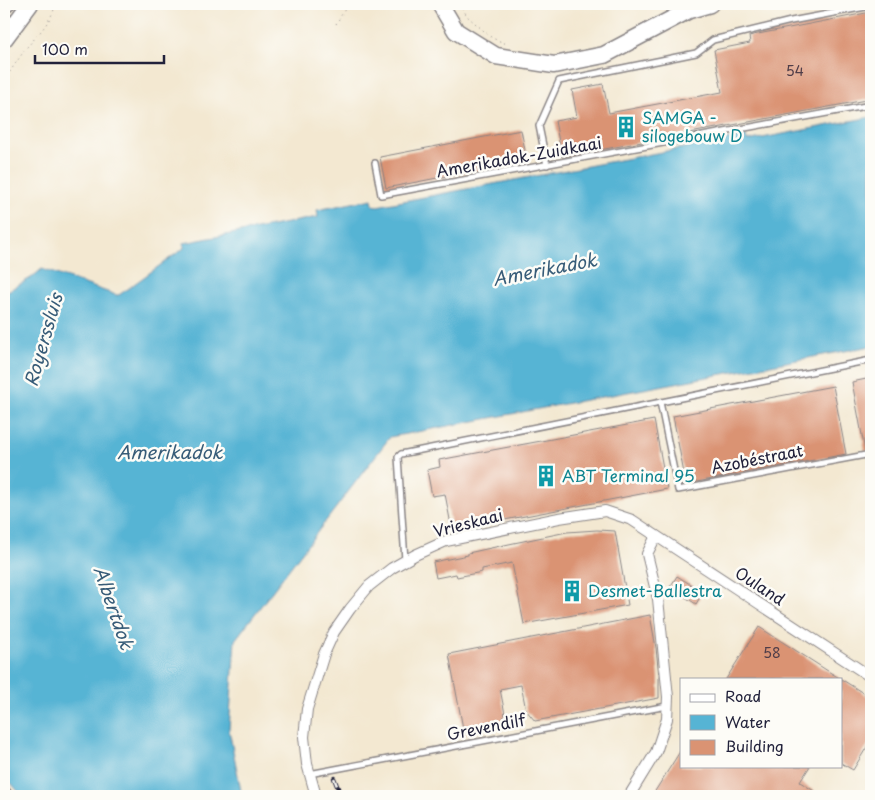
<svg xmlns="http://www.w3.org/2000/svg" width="875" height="800" font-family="'Playpen Sans',sans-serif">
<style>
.water{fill:#56b4d4;stroke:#3c6b88}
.building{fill:#da9373}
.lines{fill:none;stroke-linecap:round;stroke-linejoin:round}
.lane-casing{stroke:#8a8586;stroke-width:8}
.street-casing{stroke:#8a8586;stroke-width:12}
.primary-casing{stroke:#8a8586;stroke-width:19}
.path{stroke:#8a8586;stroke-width:1;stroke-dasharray:1 4;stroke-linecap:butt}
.lane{stroke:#fff;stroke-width:5}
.street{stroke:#fff;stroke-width:10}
.primary{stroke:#fff;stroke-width:16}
.rail-casing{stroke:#22223b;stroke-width:4.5}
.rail{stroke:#fdfcf7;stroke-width:2.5;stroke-dasharray:8;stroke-linecap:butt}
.labels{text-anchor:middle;stroke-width:5;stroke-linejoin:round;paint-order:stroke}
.number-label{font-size:14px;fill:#503e49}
.culture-label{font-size:16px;fill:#0d838f;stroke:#fdfcf7;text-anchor:start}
.street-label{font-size:16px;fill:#22223b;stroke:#fdfcf7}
.water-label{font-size:18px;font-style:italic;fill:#375c78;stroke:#fdfcf7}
</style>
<rect width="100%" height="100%" fill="#fdfcf7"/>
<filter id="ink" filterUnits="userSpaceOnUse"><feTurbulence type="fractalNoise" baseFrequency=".02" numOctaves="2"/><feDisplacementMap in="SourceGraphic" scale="10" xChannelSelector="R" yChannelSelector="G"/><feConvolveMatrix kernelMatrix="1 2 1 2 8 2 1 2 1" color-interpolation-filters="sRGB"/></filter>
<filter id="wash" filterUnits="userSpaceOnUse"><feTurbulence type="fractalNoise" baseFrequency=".0096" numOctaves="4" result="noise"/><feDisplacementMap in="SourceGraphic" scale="20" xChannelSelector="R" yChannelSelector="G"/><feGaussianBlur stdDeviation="1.12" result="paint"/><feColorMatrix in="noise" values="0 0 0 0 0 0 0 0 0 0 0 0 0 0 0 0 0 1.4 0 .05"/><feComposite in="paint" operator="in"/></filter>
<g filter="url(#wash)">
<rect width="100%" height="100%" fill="#f3e8d1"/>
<!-- water -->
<polygon class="water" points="871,117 871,346 390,437 235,640 229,730 242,796 22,796 4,775 4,293 31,278 42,269 116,295 119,295 184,248 184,243 318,217 317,210 372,199 373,205 377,206 746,136 747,141"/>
<g id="blocks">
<!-- building -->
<g class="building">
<polygon points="871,12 871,99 562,157 555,121 577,117 572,90 603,84 609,113 722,92 714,50 750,43 749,36 753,35"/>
<polygon points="521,130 527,160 517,163 518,165 505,167 504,165 386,188 380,157"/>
<polygon points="871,378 871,450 865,451 852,382"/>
<polygon points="833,386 846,454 686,484 673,416"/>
<polygon points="654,420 667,489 452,530 445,494 432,496 427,470 440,467 439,460"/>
<polygon points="597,530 615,531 628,605 524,624 512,563 482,569 482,572 457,577 456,574 436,578 433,562 468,555 468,553 509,544 567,532"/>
<polygon points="677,576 703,592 696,604 670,587"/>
<polygon points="650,615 656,648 659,677 659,698 535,721 526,710 521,685 500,689 505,714 500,728 464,734 449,654"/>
<polygon points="759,627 831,673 841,679 726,679"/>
<polygon points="841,679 871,698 871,740 853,770 841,763"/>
<polygon points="681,750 681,766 810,766 800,782 822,796 652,796"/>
</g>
</g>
</g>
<g filter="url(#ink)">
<use href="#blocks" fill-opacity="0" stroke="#8a8586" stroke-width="1"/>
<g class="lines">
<!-- lane casing -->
<g class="lane-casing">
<g id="lane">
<polyline points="4,12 13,4"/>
<polyline points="375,163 381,195 871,105"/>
<polyline points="547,165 539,126 559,81 696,53 713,40 791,21 871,6"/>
<polyline points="660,402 678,490 871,454"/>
<polyline points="405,560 398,457 401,454 871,360"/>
<polyline points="309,774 667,706"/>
<polyline points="4,787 11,796"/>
</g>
</g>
<!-- street casing -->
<g class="street-casing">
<g id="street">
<polyline points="316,796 307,764 304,737 307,709 324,654 334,632 350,609 369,586 392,568 415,555 446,541 559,518 605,511 632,520 871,677"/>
<polyline points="629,796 656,752 667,719 668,697 658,599 647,554 656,536"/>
</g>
</g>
<!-- primary casing -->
<g class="primary-casing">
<g id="primary">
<polyline points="440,4 456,31 496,56 554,65 604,55 689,10 710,4"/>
<polyline points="4,39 30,4"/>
</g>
</g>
<!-- path -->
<g class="path">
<polyline points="460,4 467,16 492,38 507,44"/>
<polyline points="336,24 348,4"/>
<path d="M 4,80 C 12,69 19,58 27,47 C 39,34 51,21 56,4"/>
</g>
<!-- lane -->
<use href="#lane" class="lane"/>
<!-- street -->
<use href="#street" class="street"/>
<!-- primary -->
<use href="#primary" class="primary"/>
<!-- rail casing -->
<g class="rail-casing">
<polyline id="rail" points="334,778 341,796"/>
</g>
<!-- rail -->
<use href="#rail" class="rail"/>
</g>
</g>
<!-- icons -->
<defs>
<g id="building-bare" transform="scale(1.725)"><path d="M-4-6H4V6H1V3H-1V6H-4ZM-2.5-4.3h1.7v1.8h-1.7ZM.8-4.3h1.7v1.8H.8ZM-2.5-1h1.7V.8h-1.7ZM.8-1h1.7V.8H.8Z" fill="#0f9aa8" stroke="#fdfcf7" stroke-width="2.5" paint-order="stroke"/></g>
</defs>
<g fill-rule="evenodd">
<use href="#building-bare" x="626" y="127"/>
<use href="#building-bare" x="546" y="476"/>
<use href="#building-bare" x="572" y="591"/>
</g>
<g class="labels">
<!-- number labels -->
<g class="number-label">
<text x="795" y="76">54</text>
<text x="772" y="658">58</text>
</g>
<!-- culture labels -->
<g class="culture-label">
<text x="642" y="124">SAMGA -<tspan x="642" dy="18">silogebouw D</tspan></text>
<text x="562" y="482">ABT Terminal 95</text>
<text x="588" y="597">Desmet-Ballestra</text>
</g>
<!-- street labels -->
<g class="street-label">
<text transform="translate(519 157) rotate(-10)" y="6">Amerikadok-Zuidkaai</text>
<text transform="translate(757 459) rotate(-11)" y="6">Azobéstraat</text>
<text transform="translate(468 523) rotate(-14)" y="6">Vrieskaai</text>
<text transform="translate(760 586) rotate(33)" y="6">Ouland</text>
<text transform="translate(486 727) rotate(-11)" y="6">Grevendilf</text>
</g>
<!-- water labels -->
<g class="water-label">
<text transform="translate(545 270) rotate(-11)" y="6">Amerikadok</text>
<text transform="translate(44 340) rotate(-74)" y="6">Royerssluis</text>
<text x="170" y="459">Amerikadok</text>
<text transform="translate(113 608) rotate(71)" y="6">Albertdok</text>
</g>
</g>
<!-- margin -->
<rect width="875" height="800" fill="none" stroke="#fdfcf7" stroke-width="20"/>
<!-- legend -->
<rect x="680" y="678" width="162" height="90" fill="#fdfcf7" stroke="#a5a5ac"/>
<rect x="690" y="694" width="25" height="8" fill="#ffffff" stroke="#a5a5ac"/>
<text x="725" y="702" font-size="15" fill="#22223b">Road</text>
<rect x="690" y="715" width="25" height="15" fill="#56b4d4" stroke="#a5a5ac"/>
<text x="725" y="728" font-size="15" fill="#22223b">Water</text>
<rect x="690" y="740" width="25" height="15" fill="#da9373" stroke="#a5a5ac"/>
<text x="725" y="752" font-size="15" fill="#22223b">Building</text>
<!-- scale -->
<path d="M35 55v8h129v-8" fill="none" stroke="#22223b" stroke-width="2.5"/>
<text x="42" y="55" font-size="15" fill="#22223b" stroke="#fdfcf7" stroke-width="4" paint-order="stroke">100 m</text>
</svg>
